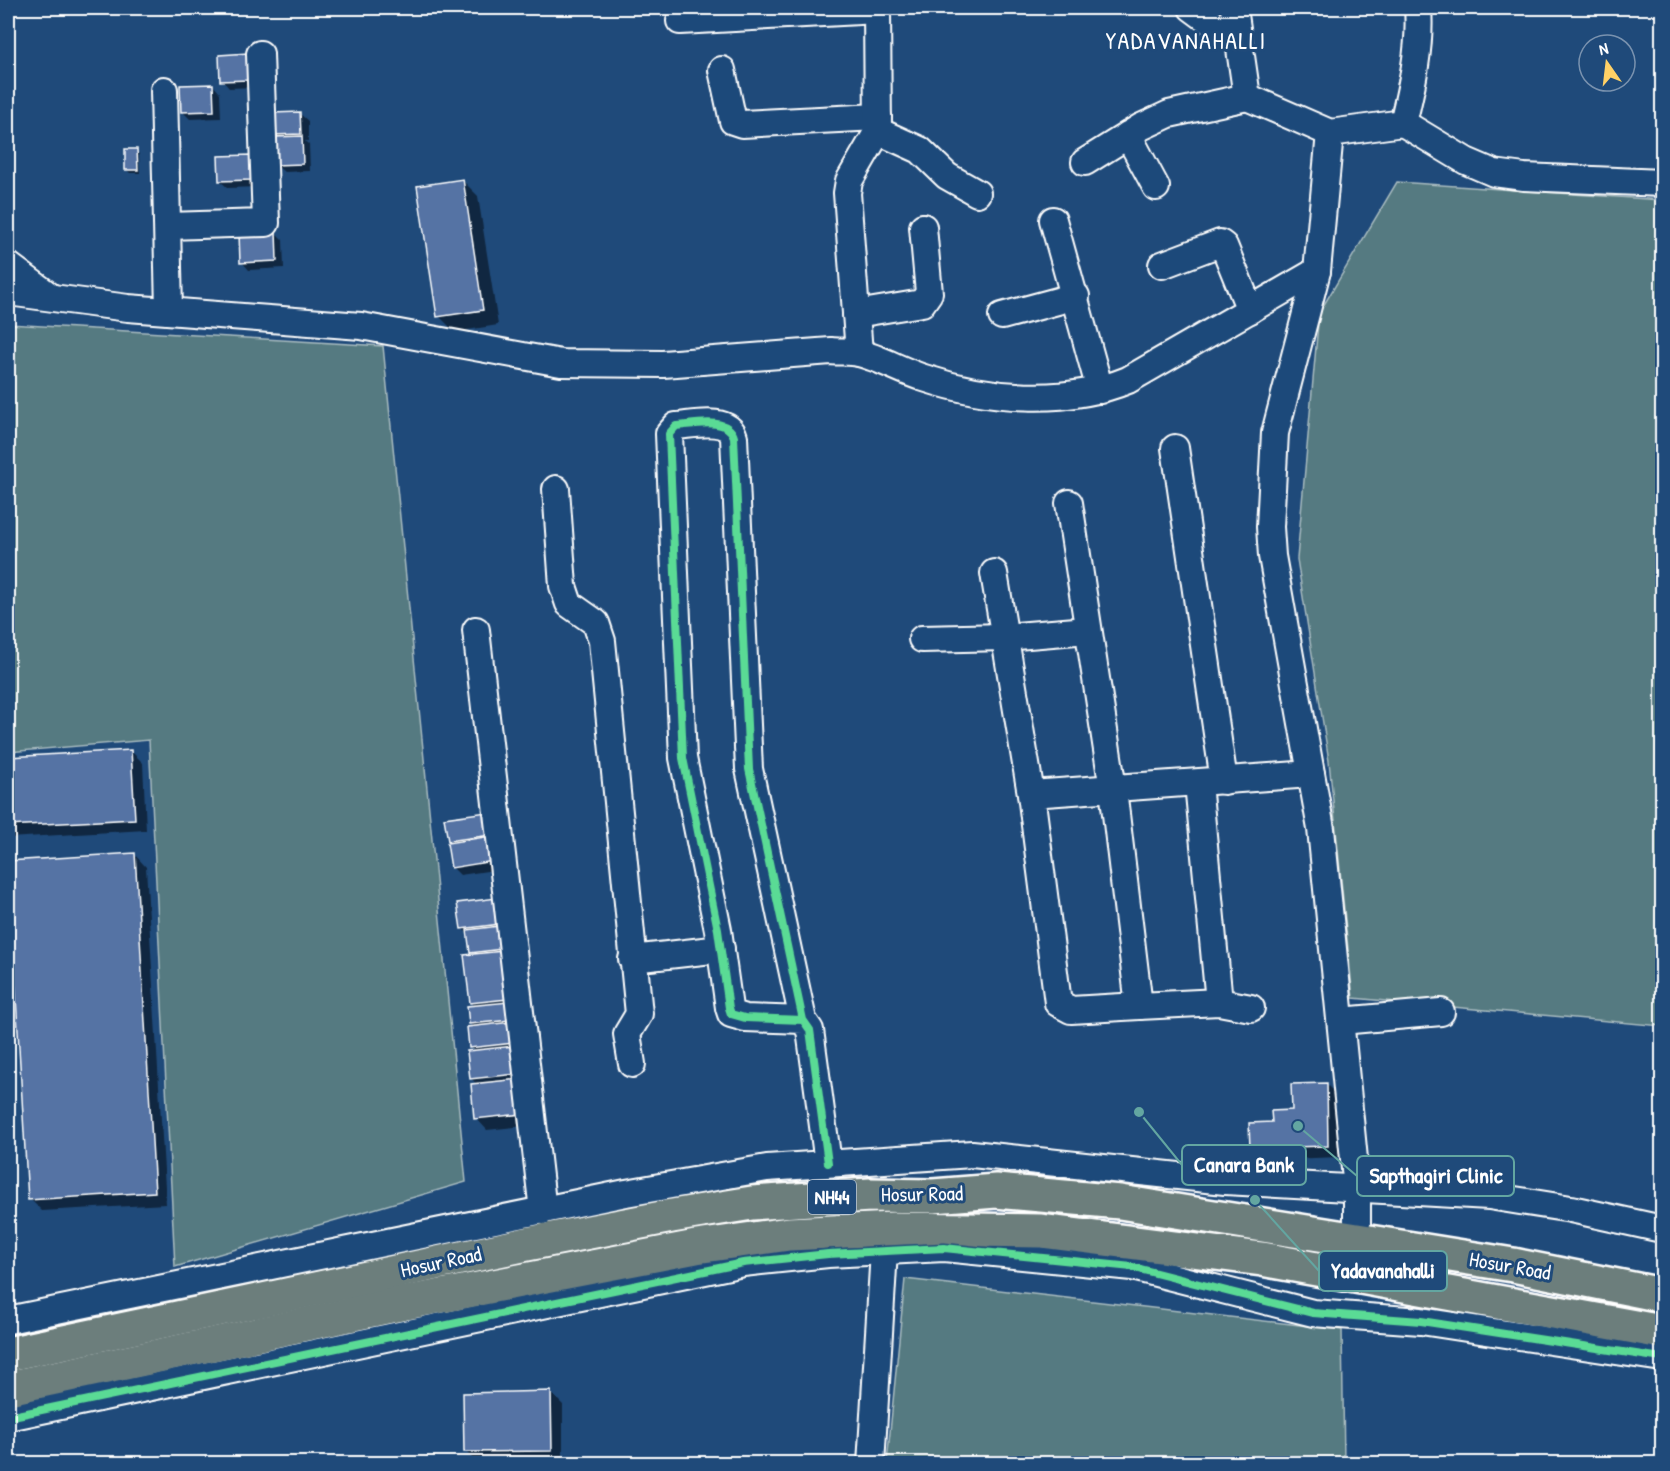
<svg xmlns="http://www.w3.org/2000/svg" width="1670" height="1471" font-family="'Patrick Hand',sans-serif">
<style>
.green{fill:#547a81;stroke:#aabcc0;stroke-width:1.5}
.shadow{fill:#0007}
.building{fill:#5573a4;stroke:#fff;stroke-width:1.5}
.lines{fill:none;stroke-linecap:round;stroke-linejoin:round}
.minor-casing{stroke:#fff;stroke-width:30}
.highway-casing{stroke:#fff;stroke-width:38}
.minor{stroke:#1f4a7a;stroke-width:26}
.highway{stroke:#6c7e7c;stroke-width:33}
.cycleway-casing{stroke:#1f4a7a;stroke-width:11}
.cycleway{stroke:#5adb95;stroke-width:8}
.labels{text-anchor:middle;stroke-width:6;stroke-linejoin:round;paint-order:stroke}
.shield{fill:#1f4a7a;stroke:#bcc9d7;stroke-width:1.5}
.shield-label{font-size:20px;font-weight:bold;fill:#fff}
.street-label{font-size:21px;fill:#fff;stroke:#1f4a7a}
.quarter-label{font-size:24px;letter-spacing:1.5px;fill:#fff;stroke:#1f4a7a}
.leader{fill:none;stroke:#63a6a1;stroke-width:2}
.callout-dot{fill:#63a6a1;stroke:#1f4a7a;stroke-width:2}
.callout{fill:#1f4a7a;stroke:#63a6a1;stroke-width:2}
.callout-label{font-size:22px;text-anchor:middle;font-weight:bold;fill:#fff}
</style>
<rect width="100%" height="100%" fill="#1f4a7a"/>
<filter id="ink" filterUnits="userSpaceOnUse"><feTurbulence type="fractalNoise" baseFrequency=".0167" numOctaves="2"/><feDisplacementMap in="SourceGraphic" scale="12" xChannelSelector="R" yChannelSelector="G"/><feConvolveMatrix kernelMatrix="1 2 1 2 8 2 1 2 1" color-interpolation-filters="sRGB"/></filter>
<g filter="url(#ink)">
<!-- green -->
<g class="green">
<polygon points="1397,182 1662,200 1662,1026 1353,998 1329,761 1297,559 1319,313"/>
<polygon points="8,324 383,346 466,1182 175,1267 149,740 8,752"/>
<polygon points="905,1279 1342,1330 1344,1463 887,1463"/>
</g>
<!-- shadow -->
<g class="shadow">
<polygon points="255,62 256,87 229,88 222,80"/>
<polygon points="213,85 220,93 221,118 190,119 182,111"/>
<polygon points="300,114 308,121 308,141 305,141 309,145 310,171 284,172 276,165 279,138 275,135"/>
<polygon points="136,151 139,154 140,173 130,173 127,170"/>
<polygon points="250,156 259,187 228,188 220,181"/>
<polygon points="462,180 478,196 498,325 455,332 439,316"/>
<polygon points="275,232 283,240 284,268 249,270 242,262"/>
<polygon points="131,751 143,763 146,830 8,838 8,758"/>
<polygon points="487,813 501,869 460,875 452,867 452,843 449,840"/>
<polygon points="135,855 146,867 166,1204 42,1211 30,1199"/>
<polygon points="497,899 534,1125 487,1130 476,1118 477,1085 471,1078 476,1052 471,1047 474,1028 470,1024 475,1007 471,1003 475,956 472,952 470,936 462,928"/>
<polygon points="1326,1084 1338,1096 1340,1157 1263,1160 1251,1148 1273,1124 1293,1112"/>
<polygon points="551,1393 563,1405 563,1462 477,1463 465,1451"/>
</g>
<!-- building -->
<g class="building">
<polygon points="248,53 249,80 220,81 219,55"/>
<polygon points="213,84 214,111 181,112 180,85"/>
<polygon points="300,112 301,134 273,135 272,113"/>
<polygon points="302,136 303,164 275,165 274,137"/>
<polygon points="125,149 137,149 138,170 125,170"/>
<polygon points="251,155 252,180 219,181 218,156"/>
<polygon points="463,179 483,310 437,317 417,186"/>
<polygon points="276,231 277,261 240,263 239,233"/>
<polygon points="131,750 135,819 8,826 8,757"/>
<polygon points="487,812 491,835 448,841 444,818"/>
<polygon points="491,836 494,861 451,868 447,843"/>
<polygon points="135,853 155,1192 28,1200 8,861"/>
<polygon points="497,898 500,924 461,929 457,903"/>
<polygon points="499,926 502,949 470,953 467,930"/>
<polygon points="503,951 508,999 470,1003 464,955"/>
<polygon points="509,1002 511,1020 469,1024 467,1006"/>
<polygon points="512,1022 514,1043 469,1048 467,1027"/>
<polygon points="514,1046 517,1074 470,1079 467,1051"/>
<polygon points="520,1079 523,1114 474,1119 471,1084"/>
<polygon points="1327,1083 1328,1146 1250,1148 1249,1123 1272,1122 1271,1111 1292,1110 1291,1084"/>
<polygon points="551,1391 552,1451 464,1452 463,1393"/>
</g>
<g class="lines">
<!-- minor casing -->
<g class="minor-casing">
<g id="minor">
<polyline points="1192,8 1238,42"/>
<polyline points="1234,8 1247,97 1330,133"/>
<polyline points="680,21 878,10"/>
<polyline points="722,70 733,121 742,124 878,117"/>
<polyline points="164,90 169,311"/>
<polyline points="1403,123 1466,161 1494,173 1524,177 1662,183"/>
<polyline points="878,131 920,150 947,176 977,193"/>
<polyline points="1128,135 1156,187"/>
<polyline points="1085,162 1141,127 1169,114 1247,97"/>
<polyline points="1053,220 1100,390"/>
<polyline points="168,226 266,223 260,54"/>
<polyline points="8,265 47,294"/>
<polyline points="1162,265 1220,243 1224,246 1250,310"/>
<path d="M 8,292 L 128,308 L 361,326 L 561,363 L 663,364 L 831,351 C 840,352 850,351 859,353 C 880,358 902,371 924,378 C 988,399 1064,406 1128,380 L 1317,271"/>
<polyline points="856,314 922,303 929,293 923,227"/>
<polyline points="1002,316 1076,296"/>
<polyline points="859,353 847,193 849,181 878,131 877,8"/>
<polyline points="1175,448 1224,781"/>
<polyline points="556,489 563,586 569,604 596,623 602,641 639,1014 627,1034 632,1064"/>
<polyline points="1069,503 1113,789 1139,1006 1219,1002 1251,1008"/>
<polyline points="994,573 1031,794"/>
<polyline points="476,630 543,1211"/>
<polyline points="922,639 1005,637 1088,630"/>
<polyline points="1198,783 1219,1002"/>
<polyline points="632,959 721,949"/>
<polyline points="1139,1006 1071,1010 1058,1003 1031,794 1311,774"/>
<path d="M 803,1020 L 745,1018 L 731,1014 L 729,1008 L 718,930 L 683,758 L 669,434 L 676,426 C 693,425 728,416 734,437 L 749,769 L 803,1020 L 810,1030 L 828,1163"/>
<polyline points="1341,1021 1441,1012"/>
<path d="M 1357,1240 L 1357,1189 L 1321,829 L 1272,556 L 1270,527 L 1275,433 L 1317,271 L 1330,133 L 1403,123 C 1412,86 1421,46 1418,8"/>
<polyline points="8,1320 626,1193 767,1168 972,1154 1225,1181 1489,1196 1571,1209 1662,1229"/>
<polyline points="8,1417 743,1263 828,1254 944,1248 1132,1267 1313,1313 1421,1321 1662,1358"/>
<polyline points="871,1464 884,1251"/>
</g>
</g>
<!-- highway casing -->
<g class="highway-casing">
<g id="highway">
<polyline points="8,1354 527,1244 672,1216 752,1203 870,1195 933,1196 996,1191 1120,1202 1513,1265 1662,1295"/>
<polyline points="8,1388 395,1305 696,1247 789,1234 893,1229 1041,1231 1262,1259 1662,1332"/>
</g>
</g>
<!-- minor -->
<use href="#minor" class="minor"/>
<!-- highway -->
<use href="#highway" class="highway"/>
<!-- cycleway casing -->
<g class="cycleway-casing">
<g id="cycleway">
<path d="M 803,1020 L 745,1018 L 731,1014 L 729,1008 L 718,930 L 683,758 L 669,434 L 676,426 C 693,425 728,416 734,437 L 749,769 L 803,1020 L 810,1030 L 828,1163"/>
<polyline points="8,1417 743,1263 828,1254 944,1248 1132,1267 1313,1313 1421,1321 1662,1358"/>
</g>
</g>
<!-- cycleway -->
<use href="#cycleway" class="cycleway"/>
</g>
</g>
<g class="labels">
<!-- shield labels -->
<rect class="shield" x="808" y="1180" width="48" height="34" rx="4.5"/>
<g class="shield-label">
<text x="832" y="1204">NH44</text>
</g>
<!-- street labels -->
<g class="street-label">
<text transform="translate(922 1194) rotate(-1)" y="7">Hosur Road</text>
<text transform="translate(441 1262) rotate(-12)" y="7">Hosur Road</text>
<text transform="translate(1510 1266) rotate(10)" y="7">Hosur Road</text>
</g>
<!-- quarter labels -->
<g class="quarter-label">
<text x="1186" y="49">YADAVANAHALLI</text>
</g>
</g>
<!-- callouts -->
<path class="leader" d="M1139 1112L1182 1165M1298 1126L1357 1176M1255 1200L1319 1271"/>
<g class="callout-dot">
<circle cx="1139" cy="1112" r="6"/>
<circle cx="1298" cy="1126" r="6"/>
<circle cx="1255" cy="1200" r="6"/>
</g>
<g class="callout">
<rect x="1182" y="1145" width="124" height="40" rx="6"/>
<rect x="1357" y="1156" width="157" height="40" rx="6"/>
<rect x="1319" y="1251" width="128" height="40" rx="6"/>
</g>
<g class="callout-label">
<text x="1244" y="1172">Canara Bank</text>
<text x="1436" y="1183">Sapthagiri Clinic</text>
<text x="1383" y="1278">Yadavanahalli</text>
</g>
<!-- margin -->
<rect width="1670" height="1471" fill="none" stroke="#1f4a7a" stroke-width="30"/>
<rect x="15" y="15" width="1640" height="1441" fill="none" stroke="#fff" stroke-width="2" filter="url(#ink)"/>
<!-- north arrow -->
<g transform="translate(1607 63) rotate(346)"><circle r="28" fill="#1f4a7a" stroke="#7992af" stroke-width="1.5"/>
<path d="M0-4.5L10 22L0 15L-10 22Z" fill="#ffd166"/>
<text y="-9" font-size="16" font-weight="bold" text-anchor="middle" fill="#ffffff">N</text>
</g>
</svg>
